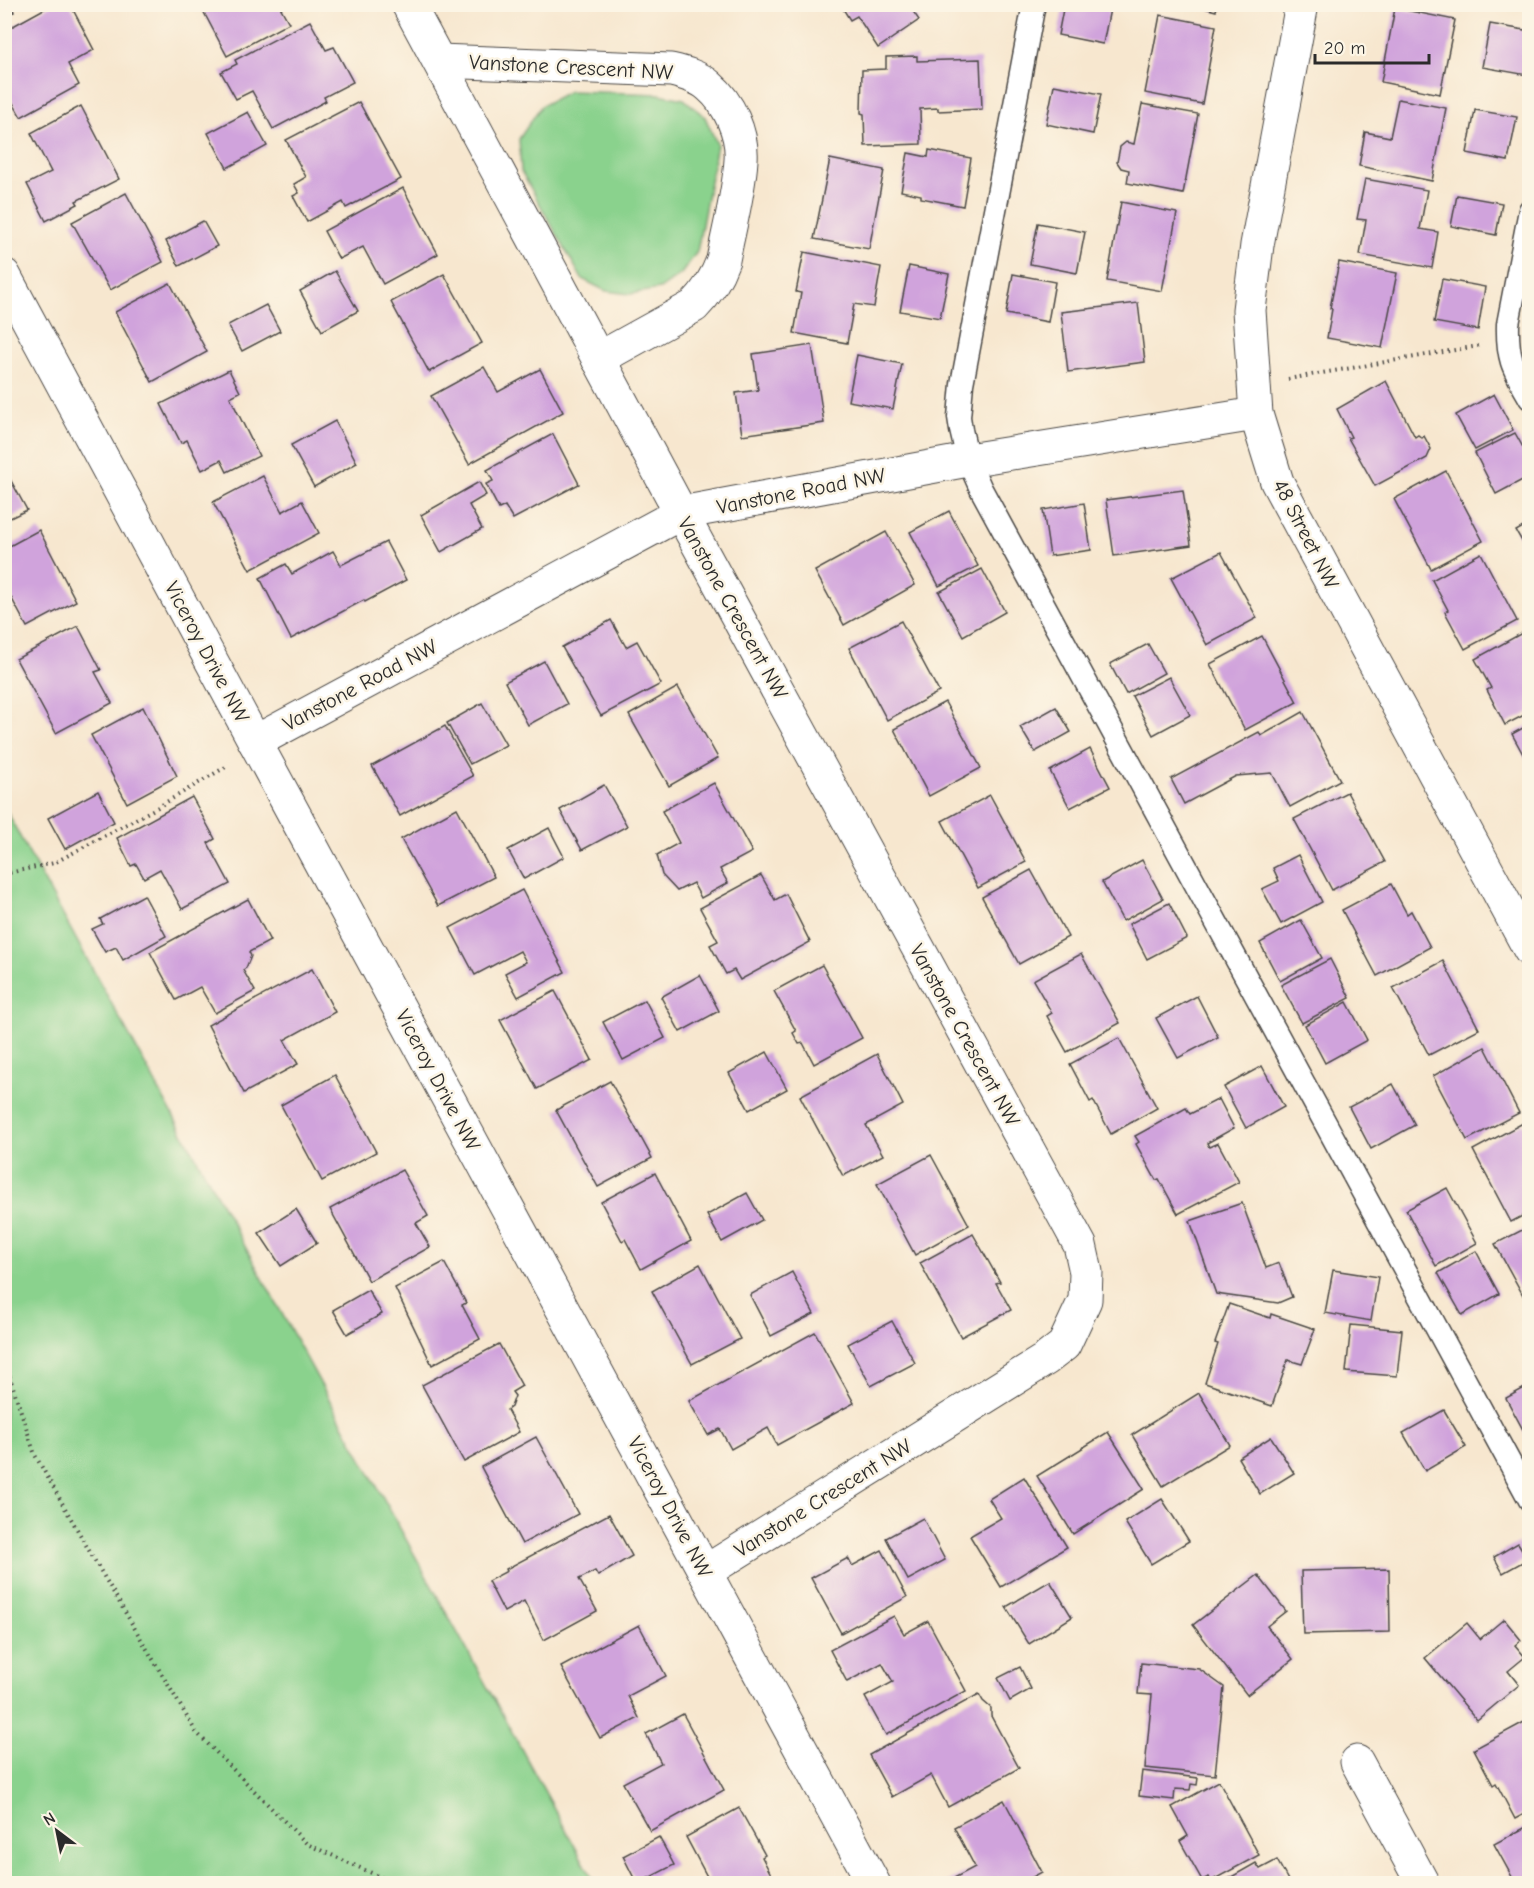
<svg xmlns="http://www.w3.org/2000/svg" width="1534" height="1888" font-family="'Comic Neue',sans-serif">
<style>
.green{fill:#8ad28d;stroke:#5a7e5c;stroke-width:1.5}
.building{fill:#d0a3dc}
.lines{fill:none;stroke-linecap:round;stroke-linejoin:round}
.lane-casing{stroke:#4a4744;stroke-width:25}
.street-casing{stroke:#4a4744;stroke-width:35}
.path{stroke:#4a4744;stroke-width:4;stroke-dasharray:1.5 4.5;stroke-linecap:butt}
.lane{stroke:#fff;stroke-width:22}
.street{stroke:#fff;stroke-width:33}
.labels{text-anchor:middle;stroke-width:5;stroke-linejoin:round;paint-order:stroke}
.street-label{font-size:21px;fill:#2b2b2b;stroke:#fcf5e5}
</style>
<rect width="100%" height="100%" fill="#fcf5e5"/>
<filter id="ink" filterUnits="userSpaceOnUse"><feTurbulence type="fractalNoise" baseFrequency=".0167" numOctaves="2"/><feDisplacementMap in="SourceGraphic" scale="12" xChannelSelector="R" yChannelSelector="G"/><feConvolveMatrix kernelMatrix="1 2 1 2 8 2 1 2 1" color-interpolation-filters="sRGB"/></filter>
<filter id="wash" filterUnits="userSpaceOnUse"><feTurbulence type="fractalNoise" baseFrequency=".008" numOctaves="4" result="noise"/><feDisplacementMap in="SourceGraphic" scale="24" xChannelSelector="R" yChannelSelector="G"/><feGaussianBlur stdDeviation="1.35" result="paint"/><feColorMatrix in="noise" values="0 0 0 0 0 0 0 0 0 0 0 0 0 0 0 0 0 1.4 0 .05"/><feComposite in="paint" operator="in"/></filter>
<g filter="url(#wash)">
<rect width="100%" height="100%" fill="#f7e7cf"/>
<!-- green -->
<g class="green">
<polygon points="569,91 659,94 684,99 705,117 717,144 697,252 681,274 660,289 630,294 606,291 582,279 521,171 519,139 541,106"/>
<polygon points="4,806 26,848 595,1883 5,1883"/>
</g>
<g id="blocks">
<!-- building -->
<g class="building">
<polygon points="53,4 70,4 94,50 68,64 79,85 21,117 4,87 4,31"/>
<polygon points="840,4 908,4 919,20 878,48 857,16 850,20"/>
<polygon points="1064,4 1111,4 1103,44 1058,35"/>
<polygon points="1189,4 1217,4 1216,11"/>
<polygon points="4,5 12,5 14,12 4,15"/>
<polygon points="200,5 279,5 289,23 227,56"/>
<polygon points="1395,8 1455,20 1440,94 1381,82"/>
<polygon points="1160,15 1216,26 1202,104 1145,93"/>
<polygon points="310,21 326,50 334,47 353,82 324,97 326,101 273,129 252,91 236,99 221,72 237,64 235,60"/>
<polygon points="1490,24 1530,31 1530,62 1527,75 1482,67"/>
<polygon points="917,56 917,61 980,59 982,109 938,111 938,108 920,109 921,144 865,146 864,114 861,113 862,70 886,69 886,57"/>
<polygon points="1054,85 1101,94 1093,134 1046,124"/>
<polygon points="1398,99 1446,108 1432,181 1359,166 1365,132 1390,137"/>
<polygon points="359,102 401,179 346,208 343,202 307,222 293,196 299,193 294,184 306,177 286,140"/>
<polygon points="1142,104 1198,114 1183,194 1127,183 1129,170 1121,168 1117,162 1120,147 1126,142 1134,144"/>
<polygon points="81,106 119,179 76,201 78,204 46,221 27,184 51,172 31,133"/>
<polygon points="1475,110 1517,117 1508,161 1467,153"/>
<polygon points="248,112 267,146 227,168 208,133"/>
<polygon points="929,150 971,158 963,206 921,198 921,195 901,191 908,153 928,157"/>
<polygon points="830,159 884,170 869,249 814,239"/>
<polygon points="1365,179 1427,190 1420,229 1438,232 1432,268 1360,255 1366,220 1357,219"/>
<polygon points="403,188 438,254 383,284 363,247 339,259 324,231"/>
<polygon points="126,193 163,262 110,290 72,222"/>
<polygon points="1457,195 1502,203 1496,235 1451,226"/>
<polygon points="1121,202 1177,213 1162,291 1107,281"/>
<polygon points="203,221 217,246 179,266 166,241"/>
<polygon points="1038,223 1085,232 1077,273 1030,264"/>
<polygon points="804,252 881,267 874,307 854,304 847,343 794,333 801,293 796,292"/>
<polygon points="1339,262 1397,273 1382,348 1327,338 1332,309 1330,308"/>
<polygon points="909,266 949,274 940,318 900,311"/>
<polygon points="335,271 358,311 322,331 300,291"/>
<polygon points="444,274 482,343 429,372 391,302"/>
<polygon points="1013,274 1055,282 1048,322 1006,314"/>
<polygon points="1442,279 1485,287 1478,330 1434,322"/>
<polygon points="170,283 207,352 152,382 115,312"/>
<polygon points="1138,303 1145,362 1068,372 1061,312"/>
<polygon points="266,305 280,331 242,351 228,325"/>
<polygon points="812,345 824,423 742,435 736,393 758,390 753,354"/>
<polygon points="857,355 902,364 893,409 848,401"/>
<polygon points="484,367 498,392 540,369 563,412 469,464 431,396"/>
<polygon points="229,370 240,392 230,397 259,456 227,472 221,460 202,470 187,440 181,443 161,404"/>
<polygon points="1386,381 1415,437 1418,435 1422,438 1424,436 1431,449 1427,458 1375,486 1348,438 1351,437 1337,409"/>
<polygon points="1494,394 1513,430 1475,450 1456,415"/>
<polygon points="335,421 357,463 314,487 291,445"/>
<polygon points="1515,433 1530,460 1530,476 1496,494 1475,453"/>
<polygon points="553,434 579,484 513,519 505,506 499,509 486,484 493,481 487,470"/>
<polygon points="4,468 27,510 4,521"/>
<polygon points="1446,471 1483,541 1431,569 1394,499"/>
<polygon points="263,476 282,512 302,501 319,533 250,570 213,502"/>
<polygon points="479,482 486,495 469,505 482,529 441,552 421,515"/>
<polygon points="1183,490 1191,545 1114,556 1106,500"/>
<polygon points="1084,503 1091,550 1050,556 1043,510"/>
<polygon points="949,511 978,566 939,586 910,532"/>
<polygon points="1530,523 1530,555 1516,531"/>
<polygon points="39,530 76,601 27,627 4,584 4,549"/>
<polygon points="886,532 915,585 844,625 815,571"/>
<polygon points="386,542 406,580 365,602 364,600 291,639 260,578 286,564 292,574 333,551 341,565"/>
<polygon points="1221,552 1257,618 1207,645 1171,578"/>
<polygon points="1481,553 1517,621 1465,649 1445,612 1448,610 1432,580"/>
<polygon points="982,569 1005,612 963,636 939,592"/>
<polygon points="611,620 626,647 637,641 661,684 601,716 562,647"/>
<polygon points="901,621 939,692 887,720 849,648"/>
<polygon points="78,626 101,670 95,672 112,703 56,733 16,659"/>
<polygon points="1522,633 1530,648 1530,712 1505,725 1487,690 1491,688 1475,659"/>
<polygon points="1262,636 1297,702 1245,730 1210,664"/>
<polygon points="1148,644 1164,673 1126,694 1110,664"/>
<polygon points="544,661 567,704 528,725 505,682"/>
<polygon points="1169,677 1190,715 1153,735 1132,696"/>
<polygon points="678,687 718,758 669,786 629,715"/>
<polygon points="945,702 981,768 929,796 894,729"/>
<polygon points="482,703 506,745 470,764 447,723"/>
<polygon points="143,707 177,776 127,803 91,735"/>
<polygon points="1056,707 1071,732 1035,752 1020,727"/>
<polygon points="1303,712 1340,780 1290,807 1272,773 1236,776 1184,804 1171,779 1259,732 1261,736"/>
<polygon points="1530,724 1530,767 1512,734"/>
<polygon points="445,726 473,776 400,816 372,766"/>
<polygon points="1090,749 1110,787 1070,808 1050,771"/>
<polygon points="714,783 752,852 720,869 728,883 701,898 693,883 677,891 662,875 657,855 679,843 662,811"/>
<polygon points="604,785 627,826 582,850 560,810"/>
<polygon points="98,791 114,822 65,849 48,818"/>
<polygon points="1347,792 1385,862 1332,890 1294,819"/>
<polygon points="990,795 1026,862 978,888 942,821"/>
<polygon points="192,797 215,839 208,843 230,884 182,909 160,869 144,878 136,864 131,866 117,838"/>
<polygon points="457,808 494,877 438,906 401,839"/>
<polygon points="549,828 564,857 524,879 508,850"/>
<polygon points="1298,855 1322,902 1281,924 1262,889 1279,881 1273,868"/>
<polygon points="1142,860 1163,899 1123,921 1102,882"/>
<polygon points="1031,870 1068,937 1019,964 982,897"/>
<polygon points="761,875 775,900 786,894 810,942 740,980 734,970 726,974 710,945 718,941 700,908"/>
<polygon points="1391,884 1407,914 1411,911 1430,947 1377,976 1342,910"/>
<polygon points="522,890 565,972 518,997 505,973 526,962 520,951 475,975 450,928"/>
<polygon points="144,895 166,936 123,960 116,947 105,952 92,929 103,924 100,919"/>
<polygon points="248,899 270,941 249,952 251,956 246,968 243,970 255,991 215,1013 200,987 176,1000 150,952"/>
<polygon points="1169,903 1187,938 1147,959 1129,924"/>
<polygon points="1301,920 1322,958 1280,981 1260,943"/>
<polygon points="1081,954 1120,1023 1067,1052 1047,1016 1052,1013 1033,980"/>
<polygon points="1330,959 1350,998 1302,1023 1281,985"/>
<polygon points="1443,961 1479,1029 1429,1055 1393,988"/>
<polygon points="822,965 862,1038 814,1064 803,1043 799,1044 793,1033 796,1031 774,991"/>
<polygon points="312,969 335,1012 284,1040 298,1064 244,1093 208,1025"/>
<polygon points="700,975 719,1011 680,1032 661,997"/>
<polygon points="555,991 592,1060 537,1089 500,1020"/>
<polygon points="1197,996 1218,1037 1178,1058 1156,1018"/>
<polygon points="645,1000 665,1038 623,1060 603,1022"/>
<polygon points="1347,1002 1367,1040 1325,1063 1305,1025"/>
<polygon points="1119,1038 1157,1108 1111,1134 1093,1100 1090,1102 1070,1064"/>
<polygon points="1485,1047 1519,1113 1467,1140 1433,1076"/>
<polygon points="767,1052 787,1089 749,1110 729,1073"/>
<polygon points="877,1054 903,1105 866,1125 883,1155 843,1176 800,1096"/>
<polygon points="1262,1066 1284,1107 1246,1128 1224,1087"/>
<polygon points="335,1075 376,1152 322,1181 281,1105"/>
<polygon points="610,1081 652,1158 598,1187 556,1110"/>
<polygon points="1393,1084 1415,1125 1371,1149 1349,1107"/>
<polygon points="1219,1099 1234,1128 1207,1143 1209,1147 1218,1143 1239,1182 1178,1214 1159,1179 1156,1180 1136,1144 1139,1142 1135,1136 1186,1108 1190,1114"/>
<polygon points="1523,1123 1530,1135 1530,1212 1511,1222 1473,1150"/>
<polygon points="931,1155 969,1225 915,1255 877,1184"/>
<polygon points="402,1170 428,1216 416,1223 430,1247 369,1281 330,1209"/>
<polygon points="655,1173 691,1241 641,1269 625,1239 622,1241 601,1202"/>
<polygon points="1447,1188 1477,1243 1436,1266 1406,1210"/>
<polygon points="747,1193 762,1220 722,1242 707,1215"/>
<polygon points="1242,1203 1266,1268 1279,1263 1292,1297 1278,1303 1216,1294 1190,1221"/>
<polygon points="296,1209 317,1243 281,1266 259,1233"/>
<polygon points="1530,1226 1530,1308 1495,1244"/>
<polygon points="973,1234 1000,1282 996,1283 1011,1310 961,1337 920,1263"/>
<polygon points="1476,1251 1499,1294 1462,1315 1438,1273"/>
<polygon points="444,1262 466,1303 462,1305 480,1339 432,1365 395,1288"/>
<polygon points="700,1264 740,1339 692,1364 652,1291"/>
<polygon points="1333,1270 1378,1277 1371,1321 1325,1313"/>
<polygon points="792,1272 814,1314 771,1336 750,1295"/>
<polygon points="368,1290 382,1314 347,1334 333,1310"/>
<polygon points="1229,1304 1270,1318 1271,1314 1315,1329 1302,1364 1288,1360 1272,1406 1205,1383 1218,1344 1215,1343"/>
<polygon points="892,1321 915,1363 871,1386 848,1344"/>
<polygon points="1351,1325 1402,1330 1397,1376 1346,1372"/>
<polygon points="815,1332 854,1403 777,1445 768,1428 731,1449 720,1429 708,1435 689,1401"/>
<polygon points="499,1344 522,1386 512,1392 515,1396 511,1407 507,1410 519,1432 464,1462 422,1385"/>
<polygon points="1530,1385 1530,1436 1527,1437 1506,1398"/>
<polygon points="1199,1393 1230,1445 1163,1486 1132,1435"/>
<polygon points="1444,1410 1466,1447 1425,1471 1403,1433"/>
<polygon points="1108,1432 1144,1489 1073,1534 1037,1476"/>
<polygon points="536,1437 578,1514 522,1544 481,1467"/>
<polygon points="1271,1437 1294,1473 1260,1494 1238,1458"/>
<polygon points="1024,1477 1067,1547 1001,1587 970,1536 1001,1518 989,1499"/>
<polygon points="1162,1499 1189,1541 1151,1564 1125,1522"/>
<polygon points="609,1514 632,1556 598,1576 595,1571 579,1579 597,1611 544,1640 524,1601 504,1612 488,1581 507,1571 506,1569"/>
<polygon points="923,1518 945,1560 908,1580 886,1538"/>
<polygon points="1518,1543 1528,1559 1503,1573 1494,1557"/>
<polygon points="882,1550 907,1597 841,1633 811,1578 848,1558 852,1566"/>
<polygon points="1389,1569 1390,1632 1303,1634 1301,1571"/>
<polygon points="1258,1575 1286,1611 1267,1626 1293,1659 1247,1695 1193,1625"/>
<polygon points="1050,1581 1072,1617 1029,1644 1006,1607"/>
<polygon points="894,1616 904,1634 928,1621 966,1691 886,1735 865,1697 893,1682 882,1663 847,1682 830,1650"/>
<polygon points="1504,1619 1521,1640 1515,1645 1525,1657 1508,1671 1519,1685 1477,1720 1425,1658 1467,1623 1480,1639"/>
<polygon points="639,1625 666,1676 628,1696 639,1718 600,1738 561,1667"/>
<polygon points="1141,1663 1199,1669 1224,1687 1215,1775 1145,1768 1152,1695 1138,1694"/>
<polygon points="1020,1667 1031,1689 1010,1701 998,1678"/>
<polygon points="979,1694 983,1701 991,1708 991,1716 1019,1768 948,1807 931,1775 892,1797 869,1755"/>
<polygon points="683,1714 724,1790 650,1831 623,1783 661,1763 646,1734"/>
<polygon points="1526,1721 1530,1727 1530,1811 1515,1819 1496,1783 1493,1785 1474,1749"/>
<polygon points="1142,1771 1198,1778 1197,1785 1191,1784 1190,1790 1175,1789 1174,1800 1139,1796"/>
<polygon points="1219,1781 1259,1855 1211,1881 1209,1877 1202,1880 1180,1841 1188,1836 1172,1807"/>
<polygon points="1004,1800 1042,1872 1020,1884 943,1884 975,1867 954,1827"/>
<polygon points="739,1808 765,1855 762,1857 776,1884 711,1884 686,1837"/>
<polygon points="1530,1825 1530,1884 1516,1884 1494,1844"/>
<polygon points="659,1837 674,1865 637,1884 623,1856"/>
<polygon points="1277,1860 1290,1884 1219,1884 1256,1863 1260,1869"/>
</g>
</g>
</g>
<g filter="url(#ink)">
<use href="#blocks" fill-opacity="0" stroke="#4a4744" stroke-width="1.5"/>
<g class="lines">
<!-- lane casing -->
<g class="lane-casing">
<g id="lane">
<polyline points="1034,4 962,384 959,417 961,430 968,460 981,489 1530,1500"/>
<path d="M 1530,210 L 1508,324 C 1507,359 1513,368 1530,398"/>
</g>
</g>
<!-- street casing -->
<g class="street-casing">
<g id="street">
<polyline points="408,4 681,513 1080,1245 1086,1272 1085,1300 1064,1345 1046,1359 705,1572"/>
<polyline points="1302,4 1257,245 1249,310 1256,414 1277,482 1530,950"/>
<path d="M 439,61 L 671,70 C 684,73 699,77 709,86 C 729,103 743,134 741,160 C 739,192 729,229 723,260 C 716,279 708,292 694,306 L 598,359"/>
<polyline points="4,275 255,742 874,1884"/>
<polyline points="255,742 681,513 968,460 1256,414"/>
<polyline points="1357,1762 1423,1884"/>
</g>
</g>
<!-- path -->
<g class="path">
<polyline points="1288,379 1478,346"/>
<polyline points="4,874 54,863 158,807 229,765"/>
<polyline points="4,1359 35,1455 99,1568 196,1732 307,1844 396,1884"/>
</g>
<!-- lane -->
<use href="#lane" class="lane"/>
<!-- street -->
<use href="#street" class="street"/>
</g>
</g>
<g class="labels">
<!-- street labels -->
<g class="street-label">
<text transform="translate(571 67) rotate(3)" y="7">Vanstone Crescent NW</text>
<text transform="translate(801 491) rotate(-11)" y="7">Vanstone Road NW</text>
<text transform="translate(1306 534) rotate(63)" y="7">48 Street NW</text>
<text transform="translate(733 608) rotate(61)" y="7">Vanstone Crescent NW</text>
<text transform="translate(207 652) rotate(62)" y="7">Viceroy Drive NW</text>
<text transform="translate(360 685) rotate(-28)" y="7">Vanstone Road NW</text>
<text transform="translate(965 1035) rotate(61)" y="7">Vanstone Crescent NW</text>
<text transform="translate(438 1080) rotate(62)" y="7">Viceroy Drive NW</text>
<text transform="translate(823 1498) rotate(-32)" y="7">Vanstone Crescent NW</text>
<text transform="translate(670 1507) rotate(62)" y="7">Viceroy Drive NW</text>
</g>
</g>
<!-- margin -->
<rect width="1534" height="1888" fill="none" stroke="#fcf5e5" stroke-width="24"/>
<!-- north arrow -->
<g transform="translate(57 1831) rotate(328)" stroke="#fcf5e5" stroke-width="4.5" paint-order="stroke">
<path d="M0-4.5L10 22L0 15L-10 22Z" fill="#2b2b2b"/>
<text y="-9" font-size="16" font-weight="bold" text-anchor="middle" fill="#2b2b2b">N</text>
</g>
<!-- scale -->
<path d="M1315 54v9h114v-9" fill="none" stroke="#2b2b2b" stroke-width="3"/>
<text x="1324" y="54" font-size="18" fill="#2b2b2b" stroke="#fcf5e5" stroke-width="4.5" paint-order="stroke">20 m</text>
</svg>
